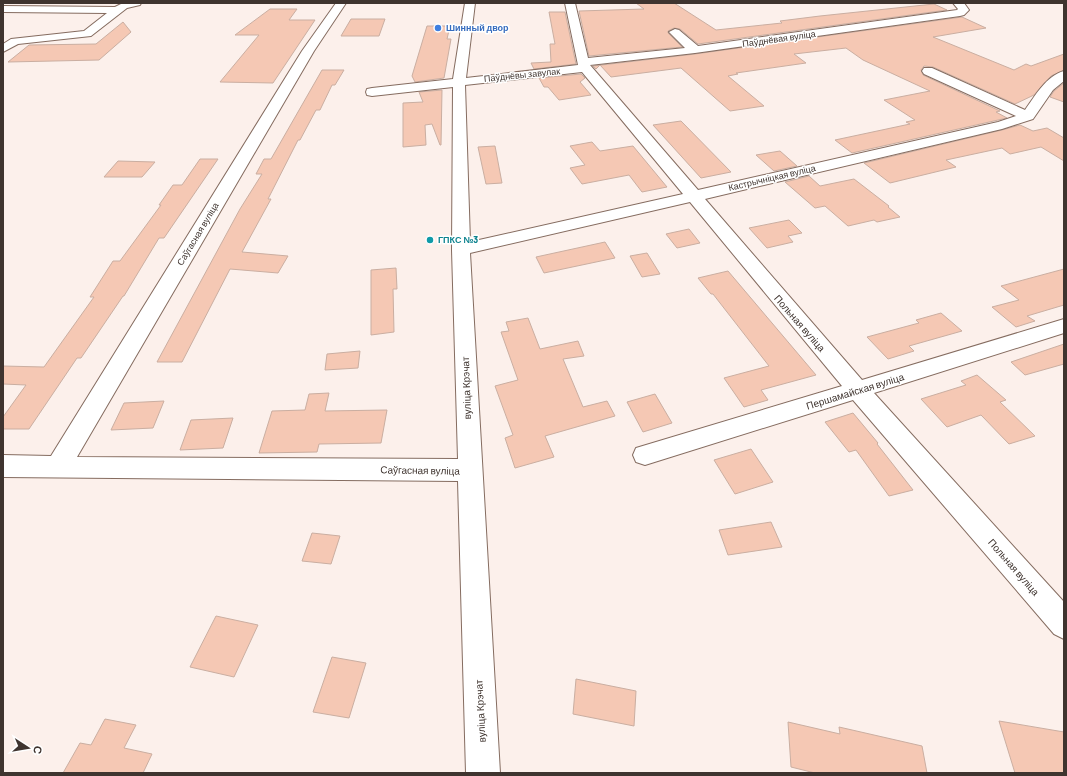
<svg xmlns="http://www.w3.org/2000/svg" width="1067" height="776" font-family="Barlow,sans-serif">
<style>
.building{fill:#f5c8b4;stroke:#caaea1}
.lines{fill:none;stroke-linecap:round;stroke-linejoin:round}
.minor-casing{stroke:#856c60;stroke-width:2}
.minor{fill:#fff;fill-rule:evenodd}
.shop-dot{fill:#3f7fe0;stroke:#fff;stroke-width:1.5}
.culture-dot{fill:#0f9aa8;stroke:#fff;stroke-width:1.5}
.labels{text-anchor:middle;stroke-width:3;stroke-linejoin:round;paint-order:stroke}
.far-shop-label{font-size:9px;font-weight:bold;fill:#366cbe;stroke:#fff;text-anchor:start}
.far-street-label{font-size:9px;fill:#3f342f;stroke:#fff}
.far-culture-label{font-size:9px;font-weight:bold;fill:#0d838f;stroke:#fff;text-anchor:start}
.street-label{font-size:10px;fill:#3f342f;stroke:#fff}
</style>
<rect width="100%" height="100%" fill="#fcf0eb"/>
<!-- building -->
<g class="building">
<polygon points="636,3 674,3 716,30 782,23 780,21 820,16 934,4 947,10 698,44 680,29 674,28 668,31 668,33 682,47 589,56 579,11 644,9"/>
<polygon points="270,9 297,9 289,20 315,20 273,83 220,82 259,35 235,35"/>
<polygon points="549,12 565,12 576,64 534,69 531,63 551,62 550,44 555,44"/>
<polygon points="962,17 986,28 933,37 1014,70 1026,64 1031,66 1064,54 1064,70 1051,76 1034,95 1015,104 933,67 924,66 921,70 923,75 1000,111 996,112 1007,118 852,153 835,140 910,124 906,122 915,120 884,100 930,91 863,60 846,48 794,54 806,63 736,73 738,74 728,76 764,106 730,111 681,68 611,77 600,65 596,69 593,66 695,54"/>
<polygon points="351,19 385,19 379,36 341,36"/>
<polygon points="123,22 131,32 99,60 8,62 29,45 96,44"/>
<polygon points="427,26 450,26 447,39 451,39 444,78 415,82 412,76"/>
<polygon points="322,70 344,70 335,85 332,85 320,110 316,110 300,140 298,140 268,199 271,199 242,252 288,256 278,273 230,269 182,362 157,362 240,209 262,174 256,174 264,159 271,159"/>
<polygon points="581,74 585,78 580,82 591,95 559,100 548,87 544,87 539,78"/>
<polygon points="1064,83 1064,102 1050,97 1054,91"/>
<polygon points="442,90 441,145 440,145 432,124 425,125 426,145 403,147 403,103 423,102 419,92"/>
<polygon points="681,121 731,172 701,178 653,125"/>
<polygon points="1020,125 1033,131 1047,128 1064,138 1064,161 1041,147 1010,154 1002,148 946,160 956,167 890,183 864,163 1002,130"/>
<polygon points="592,142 600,151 633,146 667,187 642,192 629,175 582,184 570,168 585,165 570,146"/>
<polygon points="495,146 502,183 486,184 478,147"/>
<polygon points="780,151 797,166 774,171 756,155"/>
<polygon points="200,159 218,159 164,238 159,238 124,296 123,296 81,358 77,358 29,429 3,429 3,417 26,385 3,384 3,366 44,367 94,297 90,297 113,261 120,261 161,205 159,205 173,185 182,185"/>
<polygon points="118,161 155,162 142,177 104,177"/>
<polygon points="809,176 820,186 854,179 889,206 888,207 900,217 877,222 874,220 848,226 825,206 815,208 785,182"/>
<polygon points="789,220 802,233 788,236 793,242 767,248 749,228"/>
<polygon points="689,229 700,243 677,248 666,234"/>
<polygon points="605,242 615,258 544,273 536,257"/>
<polygon points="647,253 660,274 642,277 630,256"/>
<polygon points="396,268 397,289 393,289 394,332 371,335 371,270"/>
<polygon points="1064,269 1064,305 1027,316 1035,321 1016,327 992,307 1019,300 1001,286"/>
<polygon points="728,271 816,375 761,390 768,400 744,407 724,378 769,366 713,294 711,294 698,278"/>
<polygon points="941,313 962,331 909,346 914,351 888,359 867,337 919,323 916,320"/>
<polygon points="528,318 540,349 578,341 584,356 563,359 583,407 607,401 615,416 545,436 554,457 515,468 505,438 513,435 495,386 518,380 501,332 509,331 506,322"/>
<polygon points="1064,344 1064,364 1025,375 1011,362"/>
<polygon points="360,351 358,368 325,370 327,354"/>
<polygon points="977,375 1006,400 1000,402 1035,436 1009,444 981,415 947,427 921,399 966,385 961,381"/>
<polygon points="329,393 325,411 387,410 381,443 319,444 317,452 259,453 272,411 305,410 309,394"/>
<polygon points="655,394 672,423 643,432 627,402"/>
<polygon points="164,401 153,428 111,430 124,403"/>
<polygon points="853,413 878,443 877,444 913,490 889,496 856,450 849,452 825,422"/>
<polygon points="233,418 223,448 180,450 191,420"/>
<polygon points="751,449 773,482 735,494 714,460"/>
<polygon points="771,522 782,547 728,555 719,530"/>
<polygon points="312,533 340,536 331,564 302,561"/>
<polygon points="216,616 258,625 234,677 190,667"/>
<polygon points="332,657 366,663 349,718 313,712"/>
<polygon points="576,679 636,691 634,726 573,714"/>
<polygon points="105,719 136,725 124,748 152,754 143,773 63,773 80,743 91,745"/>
<polygon points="999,721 1064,732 1064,773 1015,773"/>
<polygon points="788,722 840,734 839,727 922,746 927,773 815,773 791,767"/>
</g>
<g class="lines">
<!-- minor casing -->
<g class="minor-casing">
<g id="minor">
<polygon points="123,3 141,3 140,5 127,8 91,36 18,44 3,52 3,44 11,39 84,31 107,13 3,12 3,6 115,7"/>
<path d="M 336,3 L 346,3 L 314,51 L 77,457 L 458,459 L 452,250 L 453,87 L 372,96 L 367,95 L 366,92 L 367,89 L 372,88 L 453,79 L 465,3 L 475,3 L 466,78 L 578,65 L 565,3 L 575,3 L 588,58 L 685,48 L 669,32 L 675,29 L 679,30 L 698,46 L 957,10 L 958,9 L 953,3 L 964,3 L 969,10 L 964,15 L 960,16 L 695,53 L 590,65 L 698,190 L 998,122 L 1016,116 L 924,74 L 922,71 L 924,68 L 932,68 L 1025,110 C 1035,96 1046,76 1064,71 L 1064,81 L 1053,90 L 1033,119 L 1002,129 L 705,199 L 862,380 L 1064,319 L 1064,333 L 874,393 L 1064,602 L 1064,639 L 1054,634 L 853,400 L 645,465 L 636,462 L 633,455 L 636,448 L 842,386 L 690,202 L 470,253 L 500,773 L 466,773 L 458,481 L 3,477 L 3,455 L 51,456 L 302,51 ZM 582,72 L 683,194 L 470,242 L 465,85 Z"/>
</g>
</g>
<!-- minor -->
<use href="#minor" class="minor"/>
</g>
<!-- markers -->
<circle class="shop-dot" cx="438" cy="28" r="4"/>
<circle class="culture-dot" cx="430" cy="240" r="4"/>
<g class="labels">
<!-- far-shop labels -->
<g class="far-shop-label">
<text x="446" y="31">Шинный двор</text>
</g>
<!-- far-street labels -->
<g class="far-street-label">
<text transform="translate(779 39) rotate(-8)" y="3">Паўднёвая вуліца</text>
<text transform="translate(522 75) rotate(-6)" y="3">Паўднёвы завулак</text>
<text transform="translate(772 178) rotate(-13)" y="3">Кастрычніцкая вуліца</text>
<text transform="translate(198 234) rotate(-59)" y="3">Саўгасная вуліца</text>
</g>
<!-- far-culture labels -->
<g class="far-culture-label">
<text x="438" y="243">ГПКС №3</text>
</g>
<!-- street labels -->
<g class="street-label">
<text transform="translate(800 323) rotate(49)" y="4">Польная вуліца</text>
<text transform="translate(466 388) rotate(-92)" y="4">вуліца Крэчат</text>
<text transform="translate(855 391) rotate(-17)" y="4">Першамайская вуліца</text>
<text transform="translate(420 470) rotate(1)" y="4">Саўгасная вуліца</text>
<text transform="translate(1014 567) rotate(49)" y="4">Польная вуліца</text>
<text transform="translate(480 711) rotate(-93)" y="4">вуліца Крэчат</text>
</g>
</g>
<!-- border -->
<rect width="1067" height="776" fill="none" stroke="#3f342f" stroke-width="8"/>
<!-- north arrow -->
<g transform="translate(28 748) rotate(102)" stroke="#ffffff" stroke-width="3" paint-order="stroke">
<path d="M0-3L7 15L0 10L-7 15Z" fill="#3f342f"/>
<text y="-6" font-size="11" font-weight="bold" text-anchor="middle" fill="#3f342f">С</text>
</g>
</svg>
